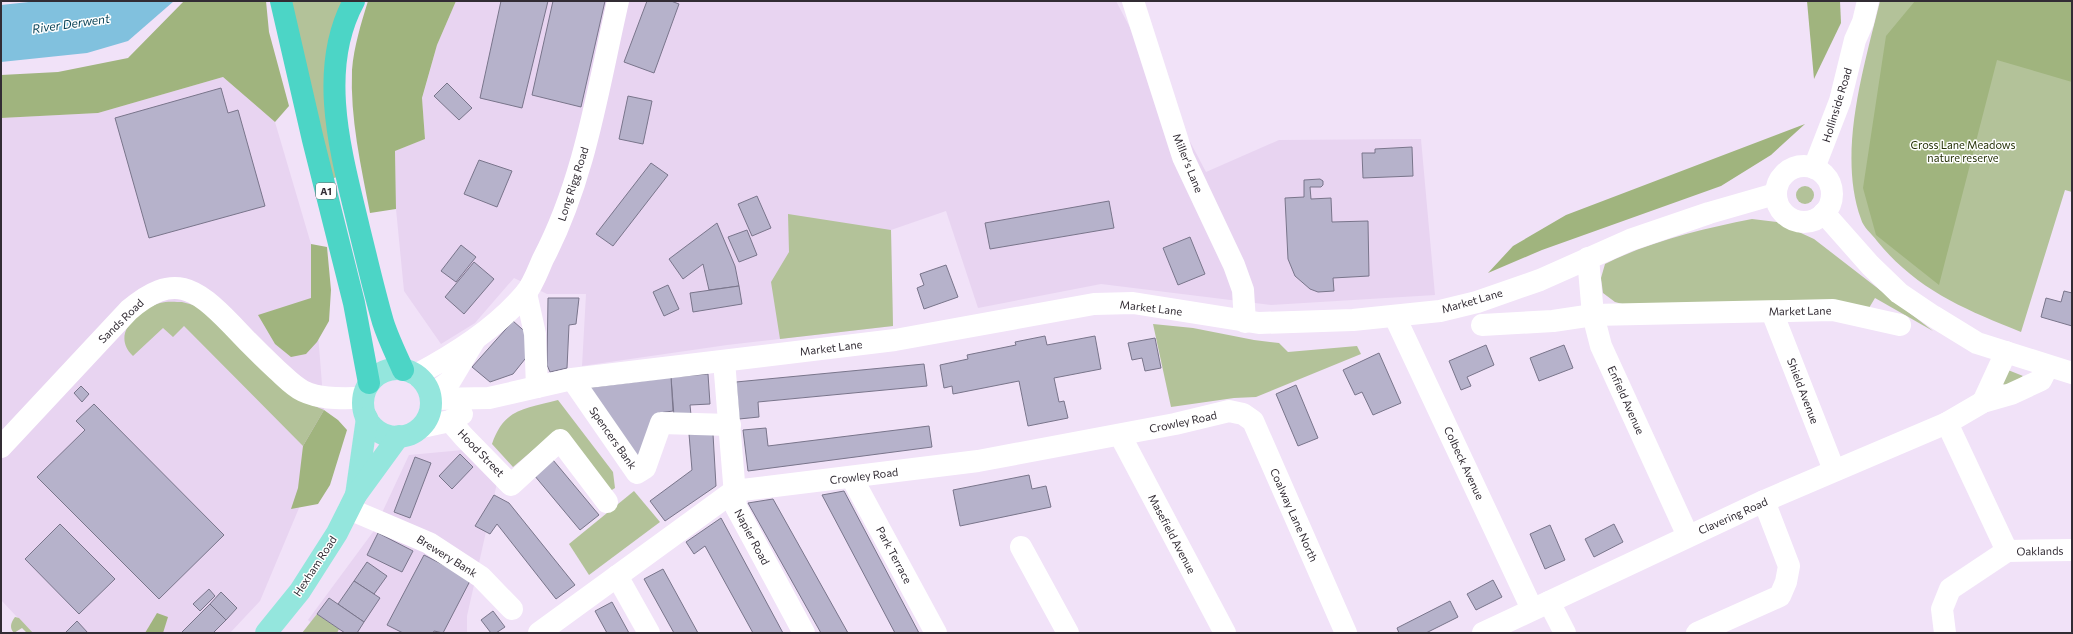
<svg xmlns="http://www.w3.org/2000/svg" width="2073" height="634" font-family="Commissioner,sans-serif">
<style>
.built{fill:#e8d4f1}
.green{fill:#b3c299}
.forest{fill:#a0b47e}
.water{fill:#81c1de}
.building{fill:#b6b2cb;stroke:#79758b}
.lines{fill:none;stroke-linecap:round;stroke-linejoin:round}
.minor{stroke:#fff;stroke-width:22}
.major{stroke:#94e6dd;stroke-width:22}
.highway{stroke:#4cd5c6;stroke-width:22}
.labels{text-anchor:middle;stroke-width:3;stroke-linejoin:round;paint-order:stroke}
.shield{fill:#fff;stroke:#706b71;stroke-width:1}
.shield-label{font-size:10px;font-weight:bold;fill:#322c34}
.street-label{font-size:11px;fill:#322c34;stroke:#fff}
.park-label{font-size:11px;fill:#263208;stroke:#fff}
.water-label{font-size:12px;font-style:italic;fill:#043f53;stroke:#fff}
</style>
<rect width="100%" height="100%" fill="#f1e2f8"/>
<!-- built -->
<g class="built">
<polygon points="456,1 1116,1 1206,172 1279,140 1421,139 1435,295 1271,305 1101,284 978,308 946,211 891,230 893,326 727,345 582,366 586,294 547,294 514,278 475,323 441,344 404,291 396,209 395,151 425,139 422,99 437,45"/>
<polygon points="223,77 275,122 311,244 324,410 299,508 260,601 230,633 32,633 1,600 1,118 98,113"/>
<polygon points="463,450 497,483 467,616 467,633 323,633 308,620 373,532 409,455"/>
</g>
<!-- green -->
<g class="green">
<polygon points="291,1 344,1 337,177 331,179"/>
<path d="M 1880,1 L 2072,1 L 2072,192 L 2065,190 L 2021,332 C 1964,309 1917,290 1877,241 C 1872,234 1863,227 1861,219 C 1837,153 1864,67 1880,1 Z"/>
<circle cx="1805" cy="195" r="9"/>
<polygon points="788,214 891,230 893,326 780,339 771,282 789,252"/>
<path d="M 1752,219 L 1777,222 L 1814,239 L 1933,331 L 1875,298 L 1869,308 L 1626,305 L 1615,302 L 1603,293 L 1601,278 L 1605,264 C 1651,241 1702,229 1752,219 Z"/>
<path d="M 182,302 L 201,307 L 298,399 L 324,410 L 303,446 L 184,326 L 173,337 L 163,328 L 133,356 C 110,334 138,310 160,303 C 167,301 176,302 182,302 Z"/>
<polygon points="1153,324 1193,328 1254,340 1279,343 1288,352 1357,346 1361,354 1256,397 1234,398 1171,407"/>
<polygon points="2008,370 2023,376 2009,387 2001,383"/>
<path d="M 558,400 L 613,472 L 615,488 L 607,493 L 545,440 L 513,467 L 492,444 C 504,408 525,409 558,400 Z"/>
<polygon points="634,491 660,522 589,575 569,544"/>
<polygon points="317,614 339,629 337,633 302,633"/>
<path d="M 15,617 L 19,618 L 33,633 L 27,633 L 22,628 L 14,633 C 9,628 11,622 15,617 Z"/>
</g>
<!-- forest -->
<g class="forest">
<polygon points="184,1 266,1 269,32 289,106 275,122 223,77 98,113 1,118 1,75 58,72 128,58"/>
<path d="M 368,1 L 456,1 L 437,45 L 422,98 L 425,139 L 395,151 L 396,209 L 370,213 C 361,166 350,118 352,70 C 354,46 361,24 368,1 Z"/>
<polygon points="1807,1 1840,1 1841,23 1814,79"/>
<polygon points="1915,1 2072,1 2072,82 1997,60 1939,285 1876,235 1863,188 1886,36"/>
<polygon points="1805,124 1771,155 1721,186 1542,250 1488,273 1513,246 1566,215"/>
<polygon points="311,244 327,247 331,290 329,321 317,342 306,354 291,357 275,344 258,315 311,298"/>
<polygon points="324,410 338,420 347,430 330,485 318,504 291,509 298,488 303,446"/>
<polygon points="157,613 168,617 163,633 145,633"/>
</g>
<!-- water -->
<polygon class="water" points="38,1 174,1 128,41 87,53 1,62 1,5"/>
<!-- building -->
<g class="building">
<polygon points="501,1 548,1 522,108 480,98"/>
<polygon points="553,1 605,1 581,107 532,95"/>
<polygon points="647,1 671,1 679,4 654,73 624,62"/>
<polygon points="447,83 472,108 459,120 434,96"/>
<polygon points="221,88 228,113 238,110 265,206 149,238 115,118"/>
<polygon points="628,96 652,101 643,144 619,139"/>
<polygon points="1412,147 1413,176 1363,178 1362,153 1375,153 1375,149"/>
<polygon points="479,160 512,171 497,207 464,194"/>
<polygon points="651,163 668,175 613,246 596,234"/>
<polygon points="1320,179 1323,181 1323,185 1321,187 1310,187 1311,199 1331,198 1332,222 1368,221 1369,276 1333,278 1334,291 1318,292 1310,289 1295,276 1288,259 1285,198 1304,197 1304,180"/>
<polygon points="757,196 771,228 752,236 738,204"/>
<polygon points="1109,201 1114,228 990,249 985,223"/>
<polygon points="717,223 735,266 739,286 709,290 703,264 683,279 669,259"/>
<polygon points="747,230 757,255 739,262 728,237"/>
<polygon points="1190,237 1205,274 1178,285 1163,248"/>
<polygon points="461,245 476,257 456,282 441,271"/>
<polygon points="474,262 494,279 464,314 445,297"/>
<polygon points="946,265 958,297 924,309 917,288 924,285 920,274"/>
<polygon points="668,285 679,309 664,316 653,292"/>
<polygon points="739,286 742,304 693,312 690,293"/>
<polygon points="2064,291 2072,293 2072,326 2041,317 2046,298 2061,302"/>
<polygon points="548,298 579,298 576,324 569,325 567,368 550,372 547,365"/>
<polygon points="513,321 530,336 529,354 513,374 490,382 472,367"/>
<polygon points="1045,336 1047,345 1095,336 1101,369 1054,378 1059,402 1064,401 1068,418 1028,426 1019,381 953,394 952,386 944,388 940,365 968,359 967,355 1016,345 1015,342"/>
<polygon points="1155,338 1161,368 1145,371 1142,358 1132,360 1128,343"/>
<polygon points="1486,345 1494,365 1467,377 1471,386 1461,390 1449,361"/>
<polygon points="1564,345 1573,368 1539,381 1530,358"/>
<polygon points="1379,353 1401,403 1373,415 1362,392 1355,395 1343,370"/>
<polygon points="924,364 927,386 758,402 759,417 739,419 736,382"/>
<polygon points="708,374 710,404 690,405 691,415 674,416 671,377"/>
<polygon points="671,377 673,411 659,413 640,463 586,388"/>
<polygon points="1296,385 1318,438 1298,446 1276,394"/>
<polygon points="81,386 89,394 82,402 74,393"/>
<polygon points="94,404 224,535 159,599 37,477 85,430 76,421"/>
<polygon points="929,426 932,447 748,471 743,430 766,428 768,446"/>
<polygon points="689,434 713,434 716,486 665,521 650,501 692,470"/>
<polygon points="460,454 473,467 452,489 439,476"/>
<polygon points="415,457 431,463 410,518 394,512"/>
<polygon points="553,460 599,515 580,530 534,475"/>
<polygon points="1029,475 1032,489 1046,486 1051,507 960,526 953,490"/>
<polygon points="844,491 919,633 895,633 822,495"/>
<polygon points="494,495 509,503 575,585 556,599 497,524 490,534 475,526"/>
<polygon points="773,499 848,633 821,633 748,503"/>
<polygon points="721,518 783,633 753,633 705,546 694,554 686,542"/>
<polygon points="60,524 115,579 79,614 25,559"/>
<polygon points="1614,524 1623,542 1594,557 1585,539"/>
<polygon points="1550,525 1565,560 1545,569 1530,534"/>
<polygon points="378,533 413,551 402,572 367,555"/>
<polygon points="424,555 471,579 443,633 434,631 433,633 403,633 387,625"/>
<polygon points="367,562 387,576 374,594 354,581"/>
<polygon points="663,569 698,633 674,633 644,579"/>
<polygon points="1493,580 1502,597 1476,610 1467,594"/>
<polygon points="354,581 380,598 364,622 338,604"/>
<polygon points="209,589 215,596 200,611 193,604"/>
<polygon points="221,592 237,608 226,620 210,604"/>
<polygon points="329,598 364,622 357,633 345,633 317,614"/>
<polygon points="1450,601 1458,617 1426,633 1399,633 1397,628"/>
<polygon points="612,602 629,633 607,633 595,611"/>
<polygon points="210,604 226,620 213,633 181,633"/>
<polygon points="493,611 505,627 496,633 491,633 481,620"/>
<polygon points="77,621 88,633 65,633"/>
</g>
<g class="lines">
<!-- minor -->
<g class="minor">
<polyline points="1133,1 1183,157 1234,265 1243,290 1245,322"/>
<circle cx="1804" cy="194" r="28"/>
<polyline points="1814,168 1840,101 1855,40 1863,22 1868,1"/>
<polyline points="1824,213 1870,265 1899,293 1933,316 1977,343 2072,373"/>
<polyline points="1588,258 1593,315 1601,346 1688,536"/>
<polyline points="526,293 535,334 537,387"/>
<polyline points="1772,312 1834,470"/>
<polyline points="1395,317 1532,609"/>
<polyline points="1482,325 1553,321 1593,315 1833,310 1900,325"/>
<polyline points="724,361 736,507 804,633"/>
<path d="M 416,375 C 455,354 495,329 525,294 C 533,285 538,270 543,259 C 585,179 598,88 618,1"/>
<polyline points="572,379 637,473 645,468 661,423 730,425"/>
<polyline points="431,395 450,381 474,341"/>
<polyline points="432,399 489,398 572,379 895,340 1094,304 1133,303 1259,323 1353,320 1440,311 1477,302 1540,280 1630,240 1709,213 1775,194"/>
<polyline points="1983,402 2006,352"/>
<polyline points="450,421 464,437 511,485 560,440 607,502"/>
<polyline points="1947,423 2007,551"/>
<polyline points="422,427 450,421 462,414"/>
<polyline points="1120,435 1225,633"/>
<path d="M 1,447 L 129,310 C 174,272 195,287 232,325 C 246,340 261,355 277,370 C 285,377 293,386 303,391 C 322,400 342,398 363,398"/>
<polyline points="852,478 936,633"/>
<polyline points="349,509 429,543 481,577 512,609"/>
<polyline points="1021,547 1068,633"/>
<polyline points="2007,551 2072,550"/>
<polyline points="617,576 649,633"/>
<polyline points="1549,602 1565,633"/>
<polyline points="539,633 734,491 978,461 1175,424 1229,411 1243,414 1253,421 1346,633"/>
<polyline points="1483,633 1764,501 1947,423 1983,402 2011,394 2041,380 2048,366"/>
<polyline points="1697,633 1780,596 1786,582 1789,566 1764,501"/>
<polyline points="1945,633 1942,609 1950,589 2007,551"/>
</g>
<!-- major -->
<g class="major">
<circle cx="397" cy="403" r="34"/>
<polyline points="356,495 367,418"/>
<polyline points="266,633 300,591 337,533 356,495 399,436"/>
</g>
<!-- highway -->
<g class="highway">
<polyline points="281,1 313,140 354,303 369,383"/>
<path d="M 354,1 C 316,71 342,156 359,228 C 367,260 374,291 383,322 C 388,338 396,354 403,370"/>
</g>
</g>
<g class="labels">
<!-- shield labels -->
<rect class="shield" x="316" y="183" width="20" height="16" rx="3"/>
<g class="shield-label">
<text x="326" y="195">A1</text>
</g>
<!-- street labels -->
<g class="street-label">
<text transform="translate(1837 105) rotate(-73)" y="4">Hollinside Road</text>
<text transform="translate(1188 163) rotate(68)" y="4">Miller's Lane</text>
<text transform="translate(573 184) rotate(-72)" y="4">Long Rigg Road</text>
<text transform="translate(1472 301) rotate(-16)" y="4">Market Lane</text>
<text transform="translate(1151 308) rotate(7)" y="4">Market Lane</text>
<text transform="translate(1800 311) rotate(-1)" y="4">Market Lane</text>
<text transform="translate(121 321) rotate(-44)" y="4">Sands Road</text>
<text transform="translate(831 348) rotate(-7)" y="4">Market Lane</text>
<text transform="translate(1803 391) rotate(69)" y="4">Shield Avenue</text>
<text transform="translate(1626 400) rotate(66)" y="4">Enfield Avenue</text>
<text transform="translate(1183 422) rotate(-12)" y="4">Crowley Road</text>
<text transform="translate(613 438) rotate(55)" y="4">Spencers Bank</text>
<text transform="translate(481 453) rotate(46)" y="4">Hood Street</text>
<text transform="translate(1464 463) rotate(65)" y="4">Colbeck Avenue</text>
<text transform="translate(864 476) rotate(-7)" y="4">Crowley Road</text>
<text transform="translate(1294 515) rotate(66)" y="4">Coalway Lane North</text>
<text transform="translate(1733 516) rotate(-24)" y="4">Clavering Road</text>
<text transform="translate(1172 534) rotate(62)" y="4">Masefield Avenue</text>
<text transform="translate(752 537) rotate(62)" y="4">Napier Road</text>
<text transform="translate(2040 551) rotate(-1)" y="4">Oaklands</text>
<text transform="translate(894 555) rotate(62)" y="4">Park Terrace</text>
<text transform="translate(447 556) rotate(32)" y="4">Brewery Bank</text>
<text transform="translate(315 566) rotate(-57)" y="4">Hexham Road</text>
</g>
<!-- park labels -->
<g class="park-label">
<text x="1963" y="149">Cross Lane Meadows<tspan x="1963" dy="13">nature reserve</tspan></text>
</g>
<!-- water labels -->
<g class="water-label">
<text transform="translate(71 24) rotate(-8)" y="4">River Derwent</text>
</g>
</g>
<!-- border -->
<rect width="2073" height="634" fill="none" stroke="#322c34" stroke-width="4"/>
</svg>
